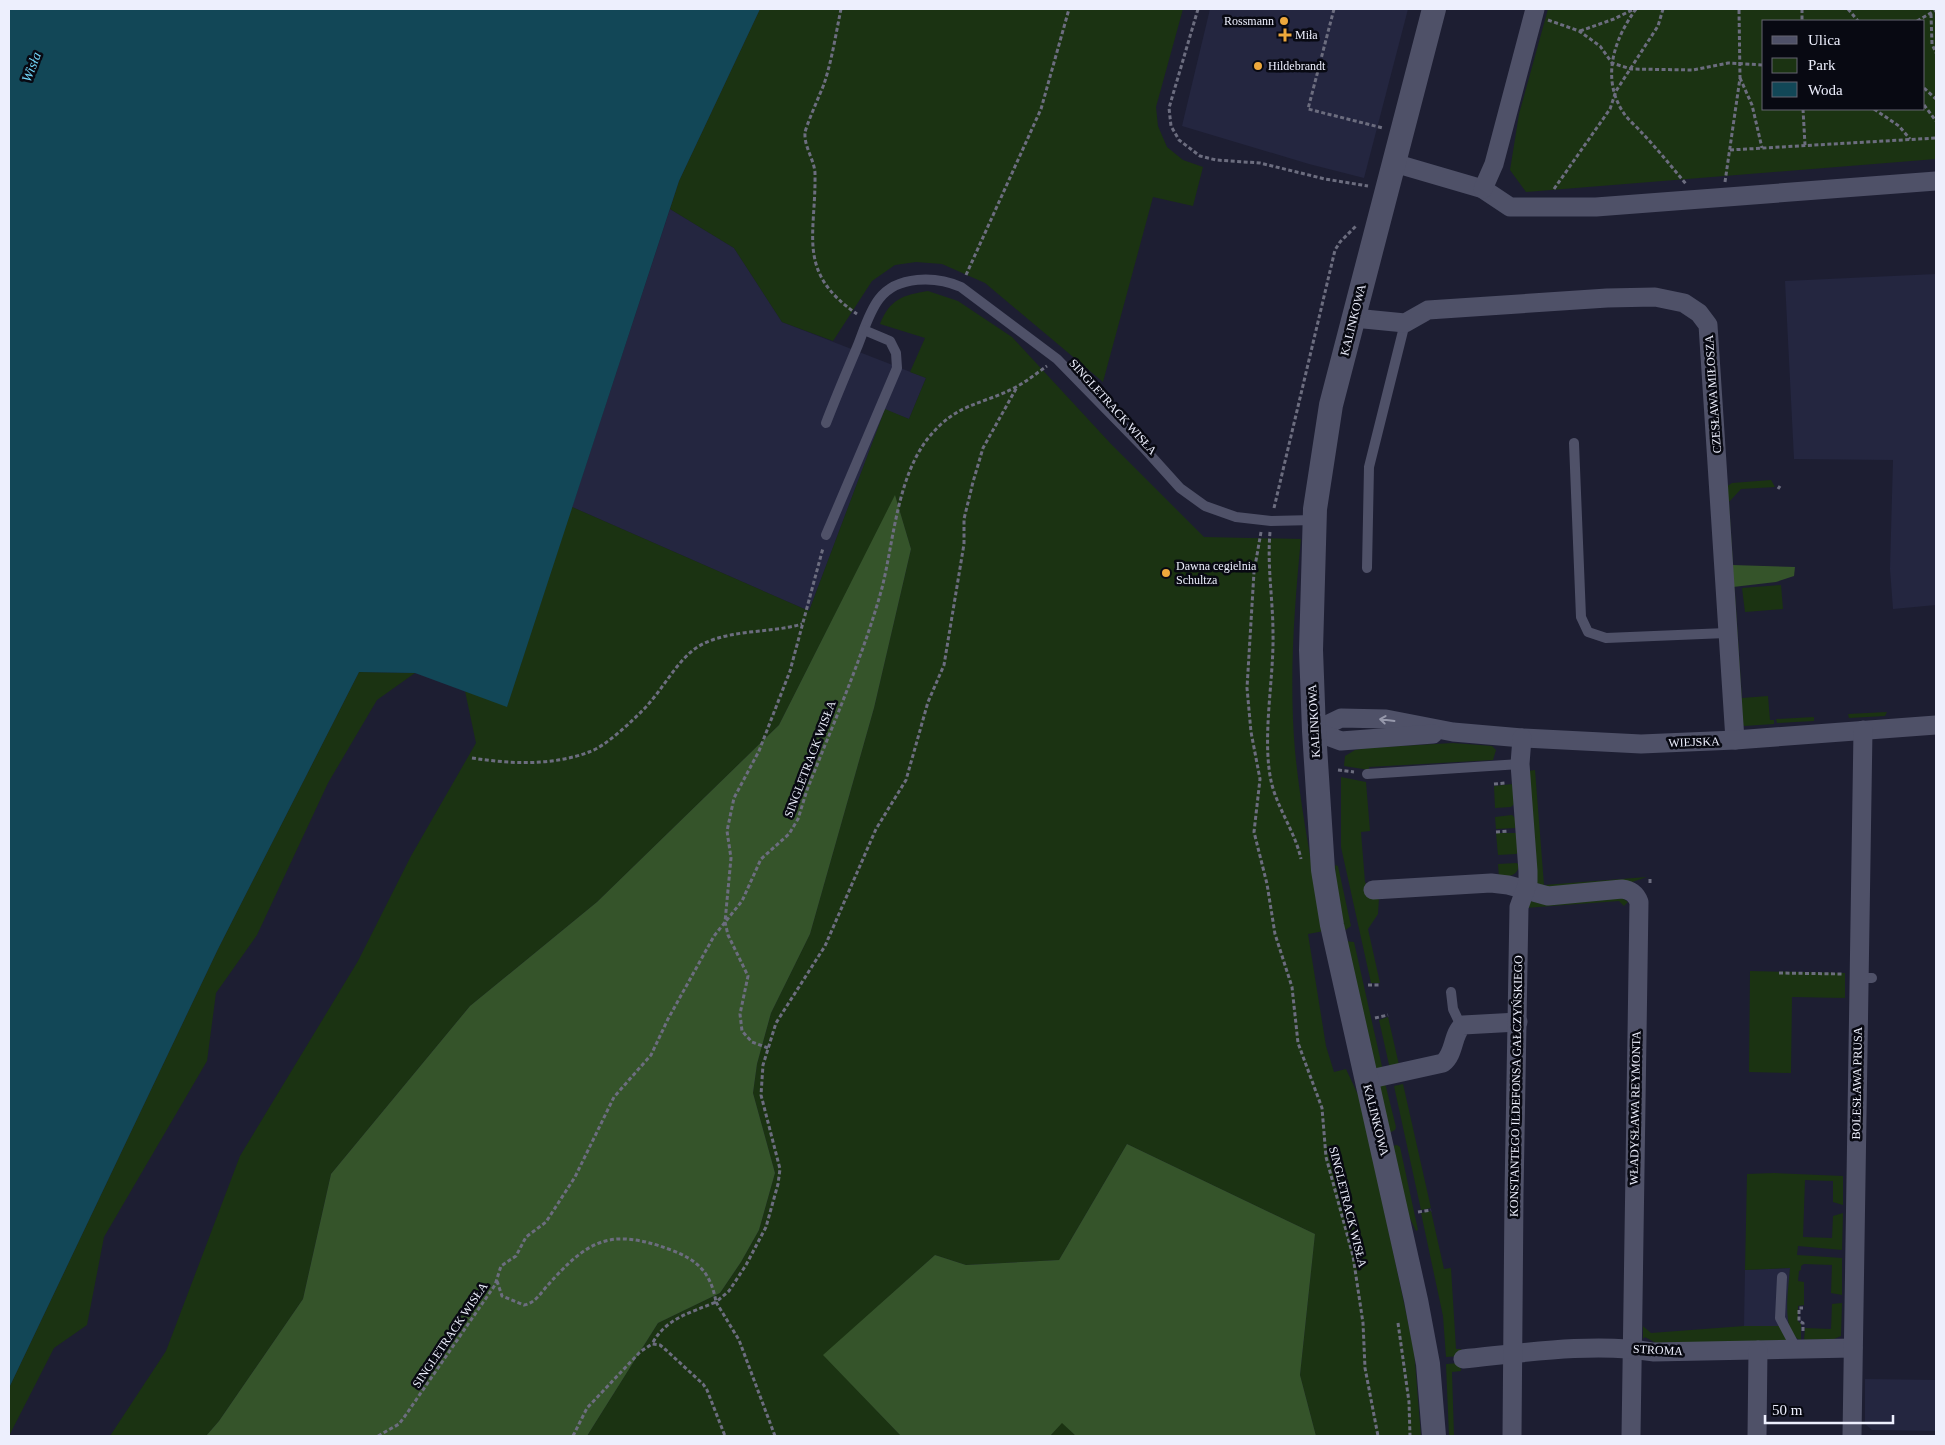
<svg xmlns="http://www.w3.org/2000/svg" width="1945" height="1445" font-family="'Times New Roman',serif">
<style>
.built{fill:#242640}
.green{fill:#1b3312;fill-rule:evenodd}
.forest{fill:#35542a}
.water{fill:#124757}
.lines{fill:none;stroke-linecap:round;stroke-linejoin:round}
.path{stroke:#6c6d7f;stroke-width:3;stroke-dasharray:4 2.5;stroke-linecap:butt}
.service{stroke:#4f5168;stroke-width:10}
.minor{stroke:#4f5168;stroke-width:19}
.tertiary{stroke:#4f5168;stroke-width:24}
.oneway{stroke:#9698ab}
.poi-dot{fill:#eea83c;stroke:#080912;stroke-width:2}
.labels{text-anchor:middle;stroke-width:5;stroke-linejoin:round;paint-order:stroke}
.poi-label{font-size:12px;fill:#edeffd;stroke:#080912;text-anchor:start}
.street-label{font-size:12px;fill:#edeffd;stroke:#080912}
.water-label{font-size:14px;font-style:italic;fill:#72d6f9;stroke:#080912}
</style>
<rect width="100%" height="100%" fill="#1d1e32"/>
<!-- built -->
<g class="built">
<polygon points="1210,9 1408,9 1364,178 1309,164 1182,126"/>
<polygon points="670,209 734,248 782,322 926,378 909,419 885,410 809,611 572,507"/>
<polygon points="1936,274 1936,605 1893,609 1890,569 1893,460 1794,459 1785,281"/>
<polygon points="1790,1268 1788,1326 1744,1326 1745,1270"/>
<polygon points="1865,1379 1936,1380 1936,1431 1872,1430 1865,1424"/>
</g>
<!-- green -->
<g class="green">
<polygon points="760,9 1183,9 1156,107 1158,126 1167,147 1183,160 1203,167 1193,206 1153,197 1103,382 985,283 942,264 916,262 895,265 872,281 833,341 782,322 734,248 670,209 679,181"/>
<path d="M 1548,9 L 1936,9 L 1936,159 L 1526,192 L 1510,170 L 1519,114 ZM 1764,21 L 1924,21 L 1924,109 L 1764,109 Z"/>
<path d="M 928,291 L 958,301 L 1012,337 L 1111,444 L 1204,537 L 1301,539 C 1294,609 1289,681 1295,751 C 1301,812 1313,871 1324,931 L 1308,934 L 1326,1046 L 1334,1072 L 1346,1069 L 1361,1101 L 1414,1350 L 1421,1436 L 1316,1436 L 1300,1375 L 1315,1234 L 1127,1144 L 1059,1260 L 966,1265 L 935,1255 L 824,1355 L 901,1436 L 587,1436 L 658,1323 L 720,1293 L 741,1262 L 759,1230 L 775,1173 L 753,1093 L 757,1064 L 771,1013 L 810,934 L 874,708 L 911,549 L 895,496 L 779,725 L 597,902 L 470,1006 L 331,1174 L 303,1299 L 219,1421 L 206,1436 L 110,1436 L 166,1351 L 240,1156 L 358,961 L 411,856 L 476,743 L 465,691 L 507,706 L 572,507 L 809,611 L 885,409 L 909,419 L 926,378 L 910,372 L 925,338 L 880,324 C 890,299 903,295 928,291 Z"/>
<polygon points="1771,480 1775,487 1741,489 1729,502 1742,698 1768,696 1770,720 1774,720 1774,724 1744,726 1742,723 1726,487 1732,483"/>
<polygon points="1781,585 1783,609 1745,612 1742,588"/>
<polygon points="359,672 415,673 377,700 328,783 257,935 216,993 207,1061 104,1237 87,1325 54,1348 9,1436 9,1388 218,949"/>
<polygon points="1887,712 1885,716 1849,718 1848,714"/>
<polygon points="1814,717 1814,721 1777,723 1776,719"/>
<polygon points="1453,743 1492,746 1496,750 1493,760 1369,767 1369,770 1344,766 1345,756 1355,750 1367,748"/>
<polygon points="1535,770 1544,885 1647,877 1632,882 1544,889 1537,883 1528,771"/>
<polygon points="1341,777 1366,782 1370,831 1361,832 1365,882 1375,898 1379,898 1378,914 1368,929 1380,983 1371,983 1341,847"/>
<polygon points="1513,784 1514,804 1511,807 1495,808 1494,786"/>
<polygon points="1512,815 1515,818 1516,828 1496,829 1495,817"/>
<polygon points="1496,833 1517,833 1519,852 1516,854 1498,855"/>
<path d="M 1517,863 L 1519,865 C 1517,877 1509,876 1499,877 L 1498,864 Z"/>
<polygon points="1335,865 1338,866 1351,926 1344,931 1337,902"/>
<polygon points="1622,898 1628,902 1624,906 1619,901 1525,908 1527,899 1541,904"/>
<polygon points="1345,941 1354,942 1383,1071 1375,1071"/>
<polygon points="1750,971 1845,973 1845,998 1792,997 1791,1073 1749,1072"/>
<polygon points="1388,1017 1399,1065 1390,1069 1379,1020"/>
<polygon points="1384,1079 1396,1127 1395,1130 1389,1133 1378,1080"/>
<polygon points="1403,1084 1431,1208 1421,1210 1394,1086"/>
<polygon points="1397,1145 1400,1147 1418,1230 1416,1231 1406,1210 1392,1146"/>
<path d="M 1774,1173 L 1843,1176 L 1843,1205 L 1833,1202 L 1833,1181 L 1805,1180 L 1803,1237 L 1832,1238 L 1833,1216 L 1843,1213 L 1842,1250 L 1798,1246 L 1797,1255 L 1842,1258 L 1842,1295 L 1831,1293 L 1832,1265 L 1804,1264 L 1801,1266 L 1801,1270 L 1799,1271 L 1798,1281 L 1804,1282 L 1804,1305 L 1798,1306 L 1798,1321 L 1801,1324 L 1801,1340 C 1780,1335 1789,1285 1790,1268 L 1745,1270 L 1747,1174 Z"/>
<polygon points="1431,1211 1444,1269 1451,1268 1456,1349 1461,1349 1462,1356 1446,1357 1443,1316 1421,1213"/>
<polygon points="1842,1303 1841,1336 1834,1339 1804,1340 1805,1328 1831,1329 1832,1304"/>
<polygon points="1643,1326 1651,1333 1744,1326 1779,1326 1788,1341 1656,1343 1645,1337 1643,1339"/>
<polygon points="1460,1363 1461,1371 1452,1372 1454,1436 1449,1436 1446,1364"/>
<polygon points="1062,1422 1076,1436 1050,1436"/>
</g>
<!-- forest -->
<g class="forest">
<polygon points="895,495 911,549 874,708 810,934 771,1013 757,1064 753,1093 775,1173 759,1230 741,1262 720,1293 658,1323 587,1436 206,1436 219,1421 303,1299 331,1174 470,1006 597,902 779,725"/>
<polygon points="1732,565 1795,567 1794,576 1776,582 1733,587"/>
<polygon points="1127,1144 1315,1234 1300,1375 1316,1436 1076,1436 1062,1423 1050,1436 901,1436 823,1355 935,1255 966,1265 1059,1260"/>
</g>
<!-- water -->
<polygon class="water" points="9,9 760,9 679,181 507,707 415,673 359,672 218,949 9,1388"/>
<g class="lines">
<!-- path -->
<g class="path">
<path d="M 841,9 C 836,33 832,60 824,84 C 821,92 805,128 805,133 C 804,147 815,161 815,174 C 816,236 796,272 857,314"/>
<polyline points="1198,9 1169,108 1171,126 1179,140 1200,156 1216,160 1260,163 1325,179 1368,186"/>
<polyline points="1334,9 1308,109 1383,128"/>
<path d="M 1636,9 C 1614,39 1601,78 1623,112 C 1628,120 1637,127 1643,134 C 1658,150 1672,167 1686,184"/>
<polyline points="1802,9 1802,21"/>
<polyline points="1848,9 1858,21"/>
<polyline points="1931,14 1932,44 1936,53"/>
<polyline points="1548,20 1579,31 1600,46 1612,63 1631,69 1693,70 1728,63 1764,65"/>
<polyline points="1917,21 1936,10"/>
<polyline points="1580,31 1614,19 1634,9"/>
<polyline points="1740,78 1752,105 1762,148"/>
<polyline points="1924,88 1936,99"/>
<polyline points="1924,105 1936,121"/>
<polyline points="1803,109 1805,145"/>
<polyline points="1874,109 1899,126 1910,139"/>
<polyline points="1730,150 1936,138"/>
<polyline points="1725,182 1740,78 1739,9"/>
<polyline points="1554,189 1610,109 1616,91 1658,26 1663,9"/>
<polyline points="966,275 1041,109 1069,9"/>
<polyline points="1778,489 1780,486"/>
<polyline points="1274,508 1335,250 1340,242 1357,225"/>
<polyline points="1261,532 1254,572 1247,688 1251,732 1260,779 1254,832 1267,884 1275,934 1292,987 1298,1043 1322,1108 1326,1157 1353,1256 1363,1323 1365,1368 1378,1436"/>
<path d="M 1270,532 C 1267,567 1273,599 1273,634 C 1274,680 1261,741 1272,785 C 1279,811 1295,832 1301,859"/>
<path d="M 472,758 C 510,764 552,766 589,752 C 606,746 630,723 643,710 C 661,692 673,667 692,651 C 720,628 770,634 802,624"/>
<polyline points="1338,770 1354,772"/>
<polyline points="1494,784 1505,783"/>
<polyline points="1496,832 1509,831"/>
<polyline points="1650,883 1650,877"/>
<polyline points="1779,973 1843,974"/>
<polyline points="1368,985 1381,985"/>
<polyline points="1375,1018 1388,1015"/>
<polyline points="768,1048 752,1042 742,1031 740,1014 748,976 728,935 725,922 731,858 727,831 734,798 759,751 790,671 823,548"/>
<polyline points="1418,1212 1431,1210"/>
<path d="M 497,1281 L 502,1296 L 524,1305 C 535,1303 540,1294 547,1286 C 588,1240 610,1227 671,1250 C 698,1260 711,1273 716,1302 C 690,1313 666,1318 652,1344"/>
<polyline points="1398,1323 1409,1402 1410,1436"/>
<polyline points="1803,1331 1803,1323 1799,1321 1799,1308 1803,1308"/>
<path d="M 378,1436 L 399,1424 L 405,1416 L 495,1285 L 501,1266 L 516,1256 L 526,1237 L 546,1222 L 575,1177 L 614,1097 L 651,1055 L 668,1019 L 714,936 L 742,901 L 761,859 L 789,834 L 798,819 L 807,790 C 833,724 863,657 882,588 C 894,540 897,477 929,437 C 958,402 980,406 1016,387 C 1027,381 1037,373 1047,366"/>
<polyline points="573,1436 587,1408 640,1352 652,1344 660,1345 666,1350 703,1384 707,1390 725,1436"/>
<polyline points="775,1436 739,1340 716,1302 729,1291 746,1265 766,1227 778,1184 780,1169 761,1095 763,1065 776,1023 825,946 876,829 906,780 928,702 944,665 964,544 964,519 973,482 983,448 1017,387"/>
</g>
<!-- service -->
<g class="service">
<path d="M 826,423 C 836,397 847,371 858,345 C 864,330 869,312 879,299 C 897,275 936,276 961,287 L 1057,359 L 1143,447 L 1180,488 L 1205,506 L 1236,517 L 1271,521 L 1314,520"/>
<polyline points="1574,443 1581,617 1588,632 1606,638 1726,633"/>
<polyline points="826,535 897,368 896,353 890,341 864,330"/>
<polyline points="1367,568 1369,467 1405,323"/>
<polyline points="1367,774 1520,764"/>
<polyline points="1859,978 1872,978"/>
<polyline points="1451,992 1453,1009 1461,1026"/>
<polyline points="1782,1277 1780,1318 1797,1350"/>
</g>
<!-- minor -->
<g class="minor">
<polyline points="1394,163 1483,189 1510,207 1596,207 1936,181"/>
<polyline points="1483,189 1494,164 1535,9"/>
<polyline points="1354,318 1405,323 1428,310 1607,298 1655,297 1684,303 1699,313 1708,325 1735,740"/>
<polyline points="1314,731 1341,718 1386,719 1453,732 1522,738 1641,744 1735,740 1936,725"/>
<polyline points="1314,731 1341,741 1433,734"/>
<path d="M 1373,890 L 1491,883 L 1508,885 L 1548,896 L 1622,889 C 1631,890 1636,894 1639,902 L 1631,1436"/>
<path d="M 1366,1080 L 1443,1063 C 1455,1054 1452,1034 1463,1025 L 1518,1022"/>
<path d="M 1463,1359 C 1523,1353 1594,1342 1653,1352 L 1853,1348"/>
<polyline points="1512,1436 1514,1194 1519,907 1528,882 1528,871 1520,764 1522,738"/>
<polyline points="1757,1436 1758,1350"/>
<polyline points="1852,1436 1863,730"/>
</g>
<!-- tertiary -->
<polyline class="tertiary" points="1434,1436 1428,1364 1416,1300 1332,925 1323,870 1314,731 1311,650 1315,509 1331,405 1434,9"/>
</g>
<!-- one-way arrows -->
<defs><path id="oneway-shaft" d="M-6 0H5M1.5-3L5.5 0L1.5 3" fill="none" stroke-width="1.6" stroke-linecap="round" stroke-linejoin="round" transform="scale(1.25)"/></defs>
<use class="oneway" href="#oneway-shaft" transform="translate(1387 720) rotate(-173)"/>
<!-- markers -->
<g class="poi-dot">
<circle cx="1284" cy="21" r="5"/>
<path d="M1282.5 27.5h5v5h5v5h-5v5h-5v-5h-5v-5h5z"/>
<circle cx="1258" cy="66" r="5"/>
<circle cx="1166" cy="573" r="5"/>
</g>
<g class="labels">
<!-- poi labels -->
<g class="poi-label">
<text x="1274" y="25" text-anchor="end">Rossmann</text>
<text x="1295" y="39">Miła</text>
<text x="1268" y="70">Hildebrandt</text>
<text x="1176" y="570">Dawna cegielnia<tspan x="1176" dy="14">Schultza</tspan></text>
</g>
<!-- street labels -->
<g class="street-label">
<text transform="translate(1353 320) rotate(-76)" y="4">KALINKOWA</text>
<text transform="translate(1713 394) rotate(-94)" y="4">CZESŁAWA MIŁOSZA</text>
<text transform="translate(1113 407) rotate(48)" y="4">SINGLETRACK WISŁA</text>
<text transform="translate(1314 721) rotate(-93)" y="4">KALINKOWA</text>
<text transform="translate(1694 742) rotate(-2)" y="4">WIEJSKA</text>
<text transform="translate(810 759) rotate(-69)" y="4">SINGLETRACK WISŁA</text>
<text transform="translate(1857 1083) rotate(-89)" y="4">BOLESŁAWA PRUSA</text>
<text transform="translate(1516 1086) rotate(-89)" y="4">KONSTANTEGO ILDEFONSA GAŁCZYŃSKIEGO</text>
<text transform="translate(1635 1108) rotate(-89)" y="4">WŁADYSŁAWA REYMONTA</text>
<text transform="translate(1376 1120) rotate(76)" y="4">KALINKOWA</text>
<text transform="translate(1348 1207) rotate(76)" y="4">SINGLETRACK WISŁA</text>
<text transform="translate(450 1335) rotate(-56)" y="4">SINGLETRACK WISŁA</text>
<text transform="translate(1658 1350) rotate(3)" y="4">STROMA</text>
</g>
<!-- water labels -->
<g class="water-label">
<text transform="translate(31 67) rotate(-69)" y="5">Wisła</text>
</g>
</g>
<!-- border -->
<rect width="1945" height="1445" fill="none" stroke="#edeffd" stroke-width="20"/>
<!-- legend -->
<rect x="1762" y="20" width="162" height="90" fill="#080912" stroke="#646570"/>
<rect x="1772" y="36" width="25" height="8" fill="#4f5168" stroke="#646570"/>
<text x="1808" y="45" font-size="15" fill="#edeffd">Ulica</text>
<rect x="1772" y="58" width="25" height="15" fill="#1b3312" stroke="#646570"/>
<text x="1808" y="70" font-size="15" fill="#edeffd">Park</text>
<rect x="1772" y="82" width="25" height="15" fill="#124757" stroke="#646570"/>
<text x="1808" y="95" font-size="15" fill="#edeffd">Woda</text>
<!-- scale -->
<path d="M1765 1415v8h128v-8" fill="none" stroke="#edeffd" stroke-width="2.5"/>
<text x="1772" y="1415" font-size="15" fill="#edeffd" stroke="#080912" stroke-width="4" paint-order="stroke">50 m</text>
</svg>
